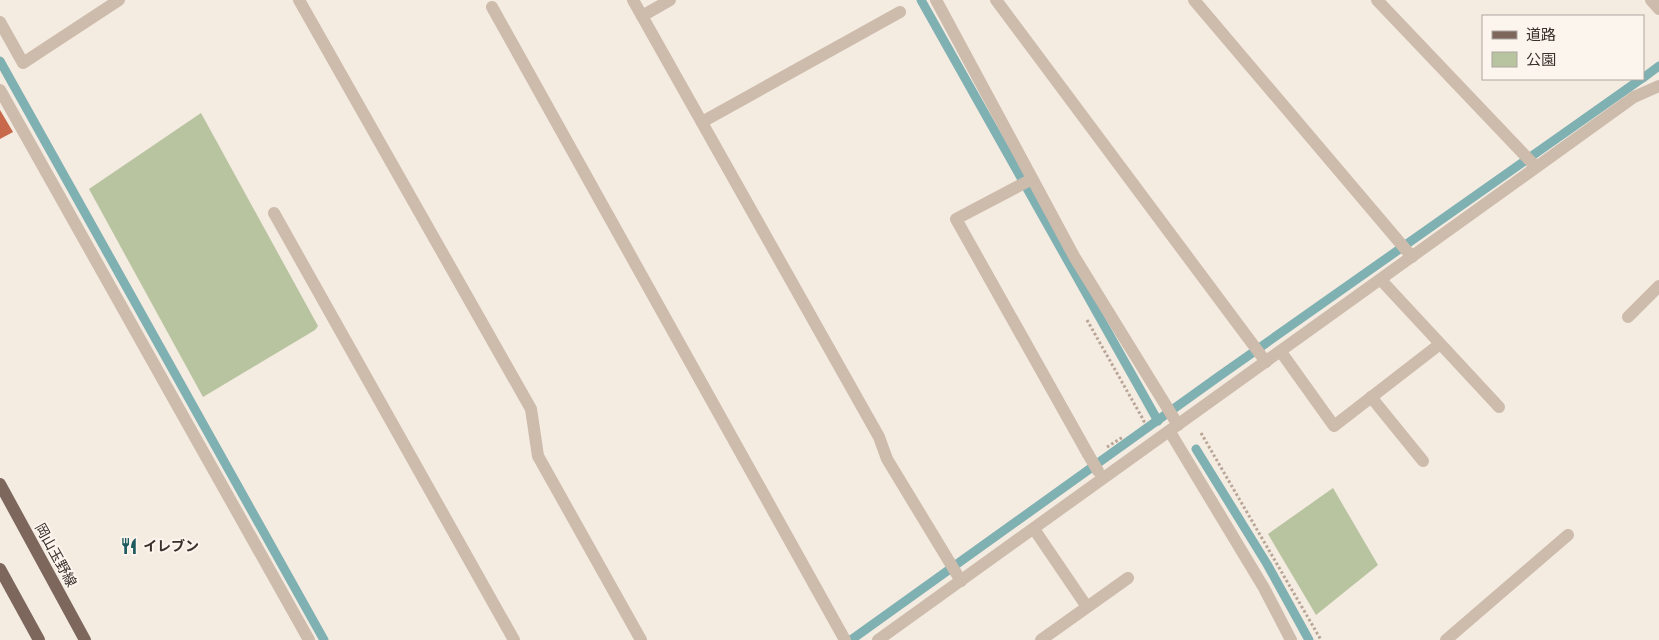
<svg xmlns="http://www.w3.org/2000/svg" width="1659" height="640" font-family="'IBM Plex Sans','Noto Sans JP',sans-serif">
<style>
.green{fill:#b8c4a0}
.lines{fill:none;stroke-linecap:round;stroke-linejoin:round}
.stream{stroke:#7fb0b2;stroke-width:9}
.building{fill:#c8694b}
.path{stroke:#b9a596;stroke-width:3;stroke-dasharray:2.5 2.5;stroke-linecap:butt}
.service{stroke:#cdbbac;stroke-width:12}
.minor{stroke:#cdbbac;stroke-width:12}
.primary{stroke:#7d675c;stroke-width:12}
.minor-bridge{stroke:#cdbbac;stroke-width:12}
.labels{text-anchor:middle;stroke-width:4;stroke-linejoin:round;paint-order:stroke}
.poi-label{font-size:14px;font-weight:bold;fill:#3b302b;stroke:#fbf5ee;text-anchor:start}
.street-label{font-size:14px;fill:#3b302b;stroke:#fbf5ee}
</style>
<rect width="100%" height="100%" fill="#f4ebe1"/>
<!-- green -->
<g class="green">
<polygon points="201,113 318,326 315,330 203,397 89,189"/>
<polygon points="1333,488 1378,565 1316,615 1268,534"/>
</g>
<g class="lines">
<!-- stream -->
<g class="stream">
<polyline points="921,0 1158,421"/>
<polyline points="0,61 324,640"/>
<polyline points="1643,78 1659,66"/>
<polyline points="1196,449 1267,564 1309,640"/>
<polyline points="851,640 1218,377 1641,79"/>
</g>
</g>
<!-- building -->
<polygon class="building" points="0,110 13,132 0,139"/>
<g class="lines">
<!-- path -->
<g class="path">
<polyline points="1087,320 1144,421 1142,423"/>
<polyline points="1201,433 1321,640"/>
<polyline points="1107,447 1123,437"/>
</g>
<!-- service -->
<g class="service">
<polyline points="1281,352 1334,426 1440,344"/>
<polyline points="1371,397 1423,461"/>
</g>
<!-- minor -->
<g class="minor">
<polyline points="299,0 531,409 538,456 641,640"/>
<polyline points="633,0 879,437 887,459 961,581"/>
<polyline points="936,0 1075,258 1178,425"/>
<polyline points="996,0 1266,362"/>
<polyline points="1194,0 1412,257"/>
<polyline points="1377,0 1536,167"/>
<polyline points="1651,0 1659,9"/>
<polyline points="492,7 845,640"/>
<polyline points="642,16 670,0"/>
<polyline points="0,22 23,63 119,0"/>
<polyline points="0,90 309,640"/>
<polyline points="702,122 900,12"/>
<polyline points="1032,179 956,219 1088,454"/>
<polyline points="274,213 514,640"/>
<polyline points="1381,280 1499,407"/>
<polyline points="1628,317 1659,286"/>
<polyline points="1170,432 1264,588 1291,640"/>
<polyline points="1034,529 1087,607"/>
<polyline points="878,640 1634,97 1659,86"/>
<polyline points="1041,640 1128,578"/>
<polyline points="1446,640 1568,535"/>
</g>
<!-- primary -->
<g class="primary">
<polyline points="0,484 85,640"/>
<polyline points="0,569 39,640"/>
</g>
<!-- minor-bridge -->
<polyline class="minor-bridge" points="1088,454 1098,471"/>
</g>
<!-- icons -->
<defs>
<g id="restaurant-bare" transform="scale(1.35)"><path d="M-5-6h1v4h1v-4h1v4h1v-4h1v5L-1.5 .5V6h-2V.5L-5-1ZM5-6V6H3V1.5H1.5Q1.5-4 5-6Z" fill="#1f5a5e" stroke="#fbf5ee" stroke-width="2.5" paint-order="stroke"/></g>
</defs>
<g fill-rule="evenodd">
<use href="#restaurant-bare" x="129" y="546"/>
</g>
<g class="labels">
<!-- poi labels -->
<g class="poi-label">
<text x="143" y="551">イレブン</text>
</g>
<!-- street labels -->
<g class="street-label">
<text transform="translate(56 555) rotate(61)" y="5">岡山玉野線</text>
</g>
</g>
<!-- legend -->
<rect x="1482" y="15" width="162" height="65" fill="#fbf5ee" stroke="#aea6a0"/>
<rect x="1492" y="31" width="25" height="8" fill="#7d675c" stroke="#aea6a0"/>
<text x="1526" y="40" font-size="15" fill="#3b302b">道路</text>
<rect x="1492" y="52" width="25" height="15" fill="#b8c4a0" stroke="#aea6a0"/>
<text x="1526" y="65" font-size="15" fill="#3b302b">公園</text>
</svg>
